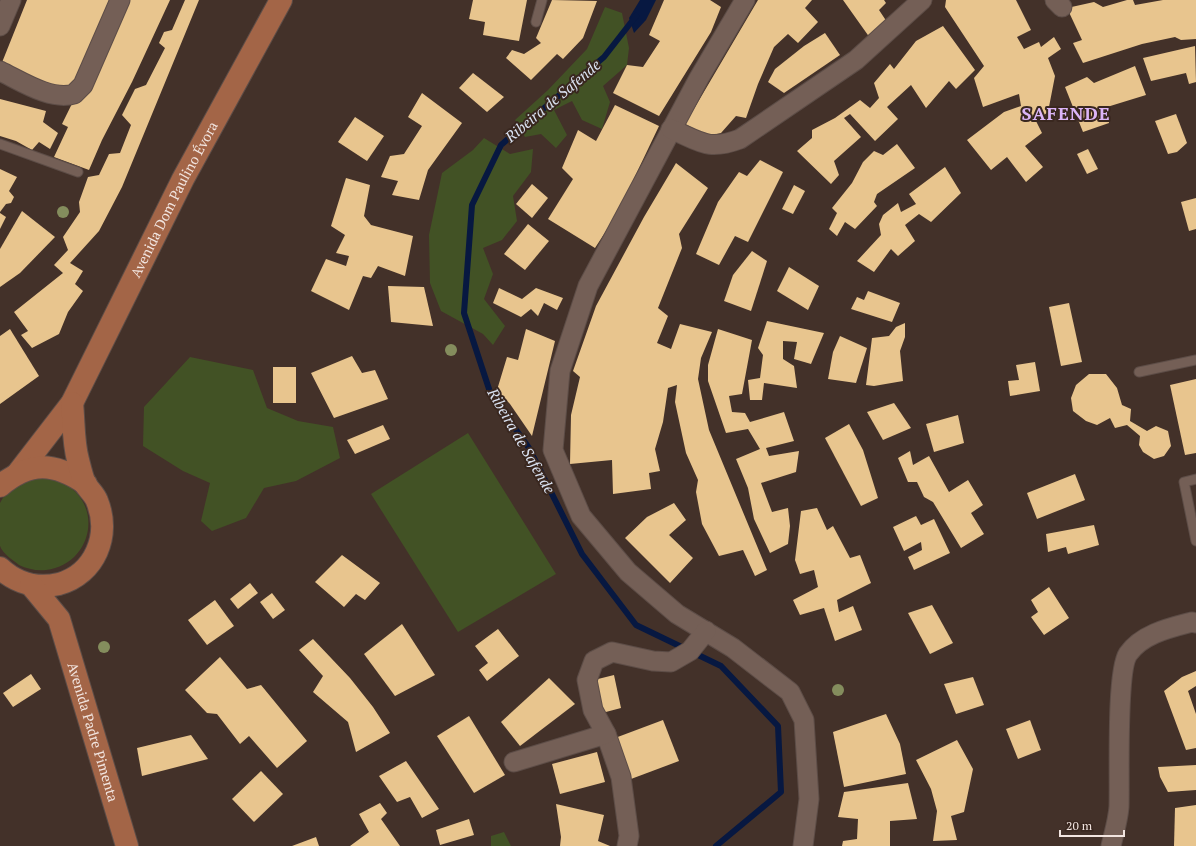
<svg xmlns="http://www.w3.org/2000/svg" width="1196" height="846" font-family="'PT Serif',serif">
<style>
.green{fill:#425225}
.water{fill:#071841}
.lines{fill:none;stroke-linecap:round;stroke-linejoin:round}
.stream{stroke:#071841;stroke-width:6}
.building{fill:#e8c58e}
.lane-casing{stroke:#5d4d47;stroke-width:11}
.street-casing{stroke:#5d4d47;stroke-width:21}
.primary-casing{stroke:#5d4d47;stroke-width:24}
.lane{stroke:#745f56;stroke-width:9}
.street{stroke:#745f56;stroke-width:19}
.primary{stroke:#a36547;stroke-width:22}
.tree{fill:#848d5d}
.labels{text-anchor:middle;stroke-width:4;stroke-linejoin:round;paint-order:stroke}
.street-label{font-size:14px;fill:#f2e5e0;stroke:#39271f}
.water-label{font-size:15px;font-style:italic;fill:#dae2f1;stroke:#39271f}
.district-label{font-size:18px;font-weight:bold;letter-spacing:1px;fill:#dcb5f8;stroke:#39271f}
</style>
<rect width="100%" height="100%" fill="#433129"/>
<!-- green -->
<g class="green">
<polygon points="605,7 622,13 629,48 627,65 603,86 610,102 602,129 582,120 572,101 554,110 567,135 556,148 541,134 525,137 515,120 548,90 587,49"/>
<polygon points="484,138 510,154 533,149 531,172 513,196 517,221 502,240 483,248 493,274 484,299 505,326 493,345 483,334 441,311 430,283 429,235 442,173 473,150"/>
<polygon points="190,357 253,370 267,408 298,421 333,427 340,458 296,481 264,488 246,518 212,531 201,521 210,483 183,471 143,446 144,407"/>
<polygon points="468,433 556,574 458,632 371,494"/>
<path d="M 38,477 C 48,478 58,479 67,485 C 105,510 89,565 46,570 C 37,571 27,569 19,565 C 13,560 3,554 0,546 C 0,538 0,513 0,503 C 7,488 23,481 38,477 Z"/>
<polygon points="504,832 511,846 491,846 491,836"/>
</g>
<!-- water -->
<polygon class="water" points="640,0 656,0 646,20 634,33 629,18"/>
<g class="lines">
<!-- stream -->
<polyline class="stream" points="636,16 604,57 501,145 472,205 464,313 491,395 529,448 582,554 636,625 721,666 778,726 781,792 716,846"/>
</g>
<!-- building -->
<g class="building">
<polygon points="27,0 109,0 93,47 75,86 53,92 1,65"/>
<polygon points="123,0 170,0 132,82 102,140 89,170 54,157 68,127 62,124"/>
<polygon points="185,0 199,0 122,187 99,231 70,263 83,271 75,284 83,291 68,312 59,334 32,348 21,335 28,331 14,312 63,273 54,265 68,250 63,237 80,212 79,202 88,177 99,175 109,154 120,153 131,125 122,115 135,89 146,85 165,48 159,43 164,32 172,30"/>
<polygon points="473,0 527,0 519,41 483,35 485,22 469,19"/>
<polygon points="552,0 597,1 583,38 563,59 557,54 531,80 506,58 512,50 524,54 541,43 536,38"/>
<polygon points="664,0 710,0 721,7 711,32 659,116 613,93 627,65 643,67 660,41 649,35"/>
<polygon points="758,0 812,0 805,8 818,22 798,43 788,34 774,47 758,84 746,118 736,116 721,133 708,136 685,124"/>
<polygon points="843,0 884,0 886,3 879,10 889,25 870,38"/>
<polygon points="946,0 1016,0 1031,30 1017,37 1024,49 1039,42 1041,47 1054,37 1061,49 1048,58 1055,76 1048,112 1036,121 1042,133 1025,146 1043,167 1026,182 1007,157 991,170 967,140 1004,112 1021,106 1019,94 983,107 974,78 984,66 945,7"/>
<polygon points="1127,0 1133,0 1135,5 1163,0 1196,0 1196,39 1181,40 1175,37 1142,44 1083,63 1073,43 1082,40 1067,8 1094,2 1103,7"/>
<polygon points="943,26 975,70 956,89 949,81 926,108 911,85 887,107 898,119 875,141 850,114 844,118 861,137 834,161 839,175 831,184 797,151 812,138 812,130 835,118 860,100 870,108 879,98 874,83 890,64 894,69 916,41"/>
<polygon points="825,33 840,55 784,93 768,82 775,69 804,46"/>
<polygon points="1195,46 1196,82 1189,84 1186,73 1151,81 1143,58"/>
<polygon points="1135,66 1146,95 1107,107 1109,123 1083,132 1065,87 1087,77 1094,83"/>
<polygon points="473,73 504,97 487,112 459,88"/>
<polygon points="422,93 462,123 428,170 419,200 392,195 398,181 381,177 390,156 404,154 422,126 408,117"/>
<polygon points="0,99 46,111 43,122 58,133 50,149 39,142 32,150 16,141 0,136"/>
<polygon points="615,105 659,126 617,214 595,248 548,219 573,179 562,168 578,130 596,141"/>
<polygon points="1176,114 1187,143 1177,152 1168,154 1155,121"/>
<polygon points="355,117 384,136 367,161 338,142"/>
<polygon points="897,144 915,168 877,194 874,202 877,206 855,229 845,222 837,236 829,229 837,213 832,208 852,183 863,162 874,151 883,155"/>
<polygon points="1088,149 1098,169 1087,174 1077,154"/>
<polygon points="760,160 783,172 748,242 735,236 719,265 696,254 718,202 739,172 747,176"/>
<polygon points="676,163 708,188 679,234 682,248 658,308 668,316 657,343 671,349 680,324 712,332 701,358 698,379 709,430 767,570 755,576 743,550 719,556 702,524 696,492 698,480 686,453 675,402 677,385 668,388 663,422 655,449 660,471 649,473 651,489 613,494 612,460 570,464 571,415 580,377 573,371 596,306 644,217"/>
<polygon points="945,167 961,193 931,222 919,214 905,225 915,241 898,256 891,249 874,272 857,261 881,235 879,224 883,215 898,203 901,212 916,204 909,194"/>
<polygon points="0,169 17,177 9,191 14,197 11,203 6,204 0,212"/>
<polygon points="346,178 370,185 364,216 371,225 413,236 405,276 378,266 371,278 363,276 349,310 311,291 326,259 346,266 349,256 336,253 345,235 331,226"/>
<polygon points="532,184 548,198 532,218 516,204"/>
<polygon points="794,185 805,191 793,214 782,209"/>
<polygon points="1196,198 1196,229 1189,231 1181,202"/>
<polygon points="22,211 55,237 20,273 0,287 0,249"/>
<polygon points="0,213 6,217 0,229"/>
<polygon points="528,224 549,241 525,270 504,254"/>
<polygon points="752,251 767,261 751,311 724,301 733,275"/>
<polygon points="789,267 819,286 808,310 777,291"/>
<polygon points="388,286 424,287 433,326 391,322"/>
<polygon points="499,288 522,299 536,288 563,298 557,310 544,303 538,316 531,309 521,317 493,303"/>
<polygon points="868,291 900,303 892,322 851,309 857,297 864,300"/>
<polygon points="1069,303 1082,362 1061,366 1049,307"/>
<polygon points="767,321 824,333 811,364 794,359 797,342 783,341 783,359 794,366 797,388 764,383 762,400 750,400 748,380 760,378 763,355 758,348"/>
<polygon points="905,323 905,337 900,351 903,381 874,386 866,385 872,338 889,336 896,327"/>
<polygon points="10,329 39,376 0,404 0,336"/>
<polygon points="526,329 555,341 532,436 510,404 497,390 507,357 518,360"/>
<polygon points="718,329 752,340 742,394 729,396 732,412 745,413 750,422 784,412 794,441 766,448 769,456 799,451 796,472 761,483 772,512 788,508 790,526 788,544 770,553 754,519 748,488 736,459 760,449 748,429 726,433 708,381 708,365"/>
<polygon points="840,336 867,348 856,383 828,379 833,352"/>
<polygon points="352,356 362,373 375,370 388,399 334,418 311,373"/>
<polygon points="1035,362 1040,391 1010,396 1008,381 1019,380 1016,365"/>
<rect x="273" y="367" width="23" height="36"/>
<polygon points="1089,374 1106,374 1117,388 1122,405 1131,409 1130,421 1147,431 1156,426 1168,431 1171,446 1164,456 1154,459 1143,452 1139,445 1140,436 1127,425 1115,428 1110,418 1097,425 1086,421 1073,411 1071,398 1076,385"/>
<polygon points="1196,379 1196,453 1185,455 1170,385"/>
<polygon points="894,403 911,428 883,440 867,412"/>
<polygon points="958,415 964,443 934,452 926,424"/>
<polygon points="849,424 863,450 878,498 861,506 825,438"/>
<polygon points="383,425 390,439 355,454 347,440"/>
<polygon points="910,451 913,465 929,456 949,492 968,480 983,505 971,513 984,534 961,548 933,502 924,497 917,482 908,482 898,458"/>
<polygon points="1075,474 1085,500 1037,519 1027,493"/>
<polygon points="674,503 686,520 669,535 693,558 670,583 625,538 647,517"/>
<polygon points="817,508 827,530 833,526 850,558 860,555 871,583 837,600 839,612 853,606 862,630 835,641 824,608 800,615 793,600 818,587 814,570 800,574 795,560 801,511"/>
<polygon points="916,516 921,525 934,519 950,553 914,570 908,557 922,550 921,542 904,551 893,527"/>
<polygon points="1094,525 1099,545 1068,554 1066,547 1048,552 1046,534"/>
<polygon points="342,555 380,583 365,600 356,594 344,607 315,582"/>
<polygon points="250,583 258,593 238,609 230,599"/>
<polygon points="1049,587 1069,618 1044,635 1031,617 1038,612 1031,600"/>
<polygon points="272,593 285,610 273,619 260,602"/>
<polygon points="215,600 234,626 207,645 188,620"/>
<polygon points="932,605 953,643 930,654 908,613"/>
<polygon points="402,624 435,675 395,696 364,654"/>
<polygon points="498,629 519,656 487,681 479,670 488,663 475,646"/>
<polygon points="313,639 350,678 373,707 390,733 356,752 348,722 313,692 323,676 299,650"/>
<polygon points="220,657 247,689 261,685 307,741 277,768 249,736 240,744 217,714 207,713 185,690"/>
<polygon points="1196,671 1196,686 1188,691 1196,714 1196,748 1186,750 1164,691 1182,677"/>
<polygon points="31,674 41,689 13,707 3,693"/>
<polygon points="614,675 621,708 602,713 594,680"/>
<polygon points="973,677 984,705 956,714 944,684"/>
<polygon points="549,678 575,704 520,746 501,722"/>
<polygon points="886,714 900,744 906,774 844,787 833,732"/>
<polygon points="469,716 505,775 474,793 437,736"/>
<polygon points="663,720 679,761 631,779 615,738"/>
<polygon points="1030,720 1041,750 1018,759 1006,729"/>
<polygon points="191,735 208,759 142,776 137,748"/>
<polygon points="957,740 973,769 964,812 951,816 957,840 933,841 937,811 931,789 916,760"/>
<polygon points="597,752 605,782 560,794 552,764"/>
<polygon points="406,761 439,809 422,818 410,797 397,802 379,776"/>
<polygon points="1196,765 1196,790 1168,792 1160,777 1158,767"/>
<polygon points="261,771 283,794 254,822 232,799"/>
<polygon points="908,783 917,819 890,821 890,846 842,846 843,841 857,839 858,819 838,817 844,792"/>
<polygon points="380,803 387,813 381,819 400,846 350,846 369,832 359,814"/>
<polygon points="556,804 604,815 598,841 610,846 560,846 561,837"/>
<polygon points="1196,805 1196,846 1174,846 1175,808"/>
<polygon points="469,819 474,835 440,845 436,830"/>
<polygon points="316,837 319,846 292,846"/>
</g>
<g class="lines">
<!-- lane casing -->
<g class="lane-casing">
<g id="lane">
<polyline points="536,22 542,0"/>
<polyline points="0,144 78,172"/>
<polyline points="1139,372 1196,360"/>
<polyline points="1196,479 1184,482 1196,541"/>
</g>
</g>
<!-- street casing -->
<g class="street-casing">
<g id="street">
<polyline points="745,0 699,78 588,286 560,371 553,450 581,516 628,572 677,614 733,648 790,692 804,720 809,799 803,846"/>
<polyline points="1055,0 1062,7"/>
<polyline points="0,26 11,0"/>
<path d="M 0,71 C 21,81 51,101 74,94 L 83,85 L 120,0"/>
<path d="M 671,129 C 701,142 708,151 740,139 L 856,60 L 922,0"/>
<polyline points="606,734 621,777 629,836 627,846"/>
<polyline points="514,762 606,734 593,710 587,680 594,661 612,652 653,661 671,662 690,651 706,631"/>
<path d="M 1111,846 C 1114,833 1118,820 1119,807 C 1120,779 1116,672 1128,654 C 1142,634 1169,628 1192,622 L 1196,623"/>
</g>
</g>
<!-- primary casing -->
<g class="primary-casing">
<g id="primary">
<path id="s1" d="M 18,473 L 72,403 L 183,179 L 281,0"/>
<path d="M 0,486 C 30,461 54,462 86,484"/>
<path d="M 0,568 C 16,583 37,589 59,584 C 95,574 111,535 97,501 C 95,495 89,490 85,484 C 82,477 80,468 78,460 C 73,442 74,422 72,403"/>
<path id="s2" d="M 31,585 L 59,619 L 127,846"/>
</g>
</g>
<!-- lane -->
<use href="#lane" class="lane"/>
<!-- street -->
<use href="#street" class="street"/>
<!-- primary -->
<use href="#primary" class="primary"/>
</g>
<!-- trees -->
<g class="tree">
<circle cx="63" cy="212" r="6"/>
<circle cx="451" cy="350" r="6"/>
<circle cx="104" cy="647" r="6"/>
<circle cx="838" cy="690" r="6"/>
</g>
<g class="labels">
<!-- street labels -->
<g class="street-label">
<text dy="5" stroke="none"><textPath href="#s1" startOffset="316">Avenida Dom Paulino Évora</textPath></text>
<text dy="5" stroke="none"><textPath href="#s2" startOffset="162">Avenida Padre Pimenta</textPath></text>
</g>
<!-- water labels -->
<g class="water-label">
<text transform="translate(553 101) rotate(-40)" y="5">Ribeira de Safende</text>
<text transform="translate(521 441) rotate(60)" y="5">Ribeira de Safende</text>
</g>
<!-- district labels -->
<g class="district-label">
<text x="1066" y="120">SAFENDE</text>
</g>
</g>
<!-- scale -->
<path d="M1060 830v6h64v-6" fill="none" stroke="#f2e5e0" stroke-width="2"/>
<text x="1066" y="830" font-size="12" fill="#f2e5e0" stroke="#39271f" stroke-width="3" paint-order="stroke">20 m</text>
</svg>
